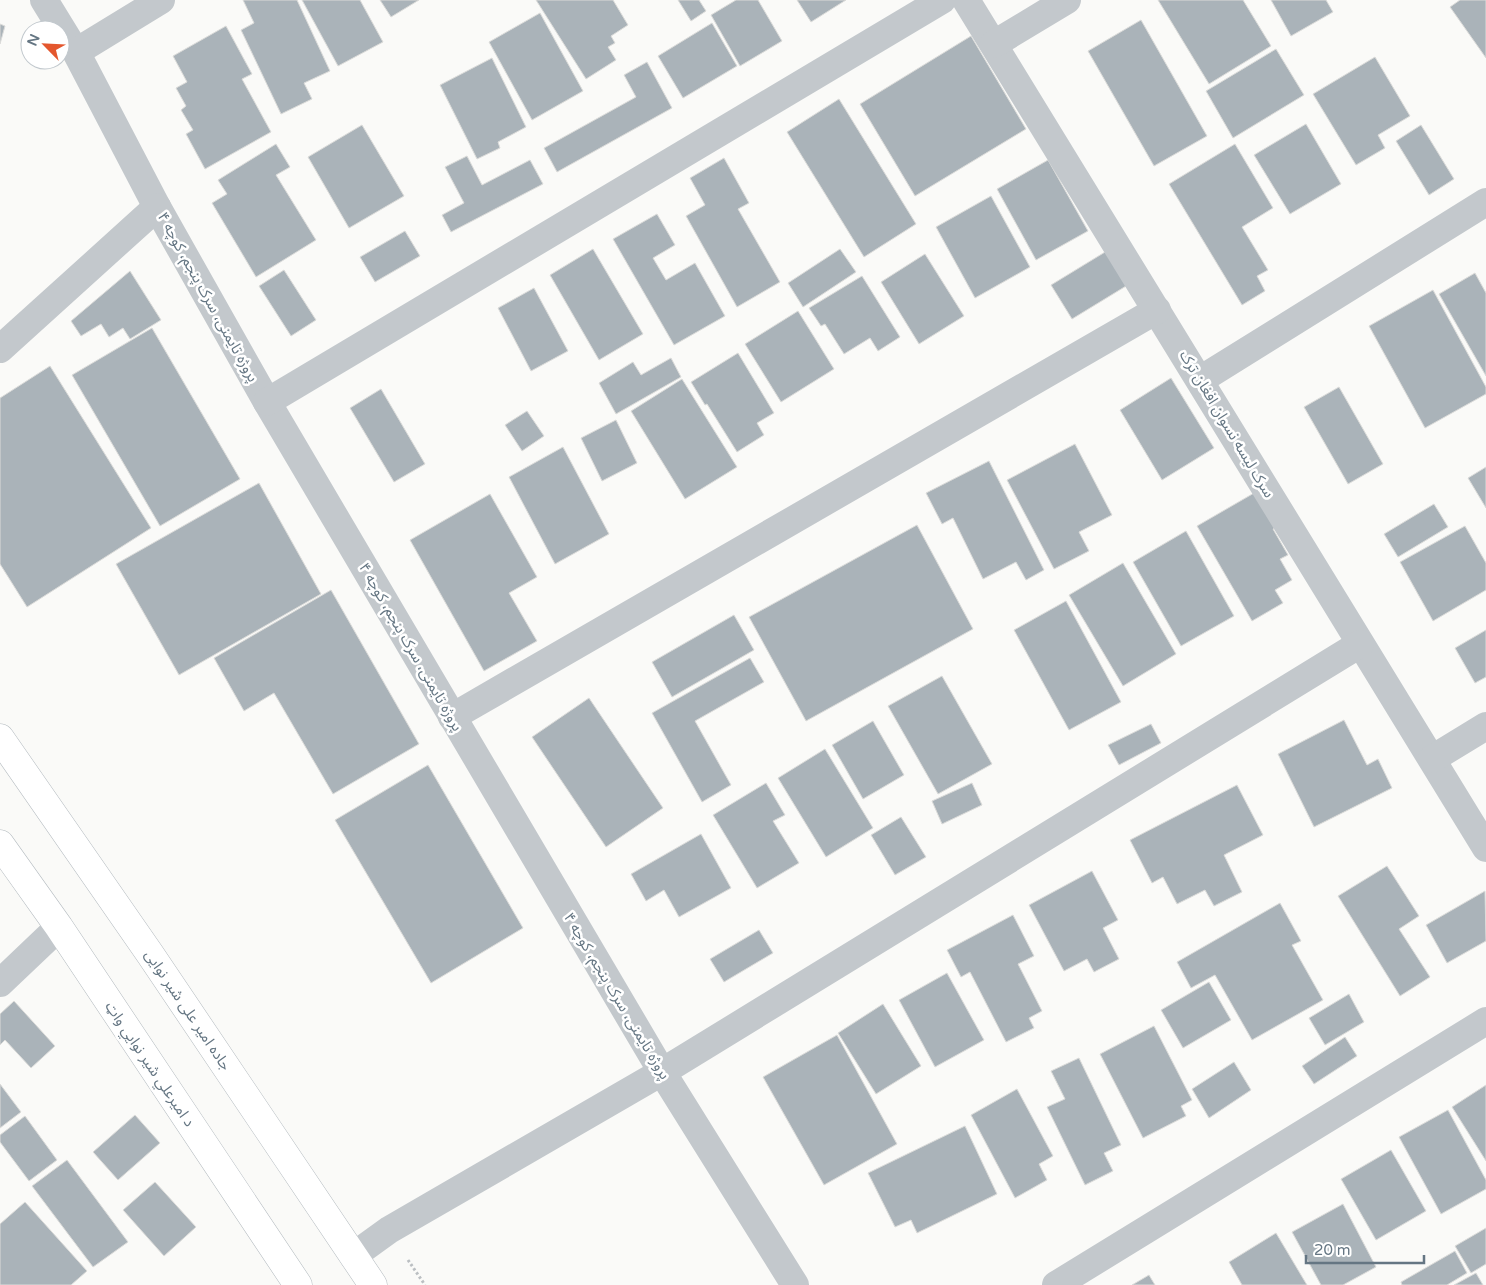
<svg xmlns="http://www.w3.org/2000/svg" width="1486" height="1285" font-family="'Varela Round','Noto Sans Arabic',sans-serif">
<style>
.building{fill:#aab3b9;stroke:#dcdcda}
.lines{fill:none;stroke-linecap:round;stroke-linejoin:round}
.secondary-casing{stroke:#b3babf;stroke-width:29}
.path{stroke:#bbbfc2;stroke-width:3;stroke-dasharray:2.5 2.5;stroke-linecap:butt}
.street{stroke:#c3c8cc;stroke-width:28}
.secondary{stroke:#fff;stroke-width:28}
.labels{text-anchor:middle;stroke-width:5;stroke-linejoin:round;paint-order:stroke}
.street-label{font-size:15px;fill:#657683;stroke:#fff}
</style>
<rect width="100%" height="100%" fill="#fafaf8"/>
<!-- building -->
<g class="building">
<polygon points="243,0 297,0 330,71 304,83 312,99 281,114 241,30 254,23"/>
<polygon points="302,0 360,0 383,42 338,66"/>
<polygon points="380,0 419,0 391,17"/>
<polygon points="536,0 613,0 628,25 611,36 615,43 608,47 616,60 586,79"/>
<polygon points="678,0 699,0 706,11 691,21"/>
<polygon points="736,0 758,0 782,41 740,66 711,15"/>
<polygon points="797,0 846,0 811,22"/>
<polygon points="1158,0 1243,0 1271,46 1209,84"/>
<polygon points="1271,0 1326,0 1333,12 1291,36"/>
<polygon points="1460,0 1486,0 1486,58 1450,7"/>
<polygon points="540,13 583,91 532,120 489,42"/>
<polygon points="1141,20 1207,136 1154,166 1088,51"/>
<polygon points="712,23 737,66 683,98 658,56"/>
<polygon points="0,24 5,26 0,44"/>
<polygon points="226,26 252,74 242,79 271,132 205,169 186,134 193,130 181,110 186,106 176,88 187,82 173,56"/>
<polygon points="971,36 1026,129 915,196 860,104"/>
<polygon points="1276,49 1304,95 1233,138 1206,91"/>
<polygon points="1375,57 1410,116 1378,135 1385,148 1356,165 1313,94"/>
<polygon points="492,58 526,127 498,142 500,148 477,159 440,85"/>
<polygon points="647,62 672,108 557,172 544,148 636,97 624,75"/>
<polygon points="839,99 916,224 864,257 787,132"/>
<polygon points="1306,124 1341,184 1290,214 1254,155"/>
<polygon points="362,125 404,196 349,228 308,157"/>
<polygon points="1421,125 1454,179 1429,195 1396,141"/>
<polygon points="276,144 290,167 276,175 316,240 256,277 212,203 227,194 218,180"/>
<polygon points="1235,144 1273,208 1242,227 1268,270 1257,276 1265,291 1242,305 1169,184"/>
<polygon points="467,156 482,185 530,160 543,184 451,232 442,215 464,203 445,167"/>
<polygon points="724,158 749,203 738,209 780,282 737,307 686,216 705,205 690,178"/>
<polygon points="1048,160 1088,231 1036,260 997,189"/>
<polygon points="991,196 1030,267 975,298 936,227"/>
<polygon points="657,214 675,245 653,258 666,280 695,263 725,316 674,345 613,239"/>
<polygon points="405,231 420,256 375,282 360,257"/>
<polygon points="593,249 643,334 599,360 550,275"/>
<polygon points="840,249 856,272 803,307 788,283"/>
<polygon points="1110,249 1131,283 1072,319 1051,285"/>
<polygon points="925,254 964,316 919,344 881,282"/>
<polygon points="284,270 316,320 291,336 259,286"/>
<polygon points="130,271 161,320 130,339 123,328 109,337 101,324 81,336 71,321"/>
<polygon points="1475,273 1486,293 1486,376 1439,294"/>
<polygon points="862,276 900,337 878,351 870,338 844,354 825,324 821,326 809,308"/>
<polygon points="534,288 568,351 531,371 498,308"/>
<polygon points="1433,290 1486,387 1486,394 1425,428 1369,326"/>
<polygon points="798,311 834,369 781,402 745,344"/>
<polygon points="152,328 240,479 160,526 72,375"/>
<polygon points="738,353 774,413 757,423 764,435 737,452 707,404 705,405 691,382"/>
<polygon points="671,358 681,377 616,414 599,383 633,362 641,375"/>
<polygon points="50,366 151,528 27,607 0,564 0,398"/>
<polygon points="1171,378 1214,448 1162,480 1120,410"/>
<polygon points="682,379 737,467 685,499 631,411"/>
<polygon points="1339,387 1383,464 1348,484 1304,407"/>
<polygon points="381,389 425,464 394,482 350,408"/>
<polygon points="527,411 544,436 522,451 505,425"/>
<polygon points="616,420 637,463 602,481 581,438"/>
<polygon points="1075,444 1112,515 1079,532 1089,551 1054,569 1007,480"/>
<polygon points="563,447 609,534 555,564 509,477"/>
<polygon points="989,461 1044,570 1026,580 1016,562 983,579 953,518 942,524 926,493"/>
<polygon points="1486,467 1486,508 1468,478"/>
<polygon points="259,483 321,594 179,675 116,564"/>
<polygon points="1261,489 1281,524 1273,529 1288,555 1280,559 1292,580 1275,590 1283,603 1252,621 1197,526"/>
<polygon points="490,494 537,577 509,593 537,641 484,671 410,540"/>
<polygon points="1434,504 1448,527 1398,557 1384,534"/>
<polygon points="917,525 973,629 806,721 749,617"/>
<polygon points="1465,526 1486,563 1486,590 1433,621 1400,562"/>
<polygon points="1186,531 1234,616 1181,646 1133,562"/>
<polygon points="1123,563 1176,654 1123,686 1069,595"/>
<polygon points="331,590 419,744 333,794 274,693 244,711 214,658"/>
<polygon points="1066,601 1121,702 1069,730 1014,630"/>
<polygon points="734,615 754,650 672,697 652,662"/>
<polygon points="1486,630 1486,677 1475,683 1455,648"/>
<polygon points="750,658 764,682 695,721 731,785 702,802 652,713"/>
<polygon points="942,676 992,764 938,794 888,706"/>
<polygon points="589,698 663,808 606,847 532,737"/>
<polygon points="1344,720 1367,765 1378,759 1392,788 1314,827 1278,754"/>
<polygon points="873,721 904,775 863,799 832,745"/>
<polygon points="1151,724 1161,743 1119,765 1108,745"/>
<polygon points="825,749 873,828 826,857 778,778"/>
<polygon points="428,765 523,928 431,983 335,820"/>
<polygon points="766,783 785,815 773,821 799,863 757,888 713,815"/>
<polygon points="972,783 982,805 942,824 932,801"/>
<polygon points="1237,785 1263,835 1224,855 1242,892 1214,906 1205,890 1177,904 1163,877 1152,883 1130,840"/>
<polygon points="901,817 926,857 895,875 871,835"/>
<polygon points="701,834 731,888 679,917 664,890 646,901 631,874"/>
<polygon points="1387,866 1419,916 1399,929 1430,977 1400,996 1338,896"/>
<polygon points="1092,871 1118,920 1103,928 1119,959 1094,972 1087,959 1064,971 1029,905"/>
<polygon points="1485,891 1486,941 1447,963 1426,925"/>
<polygon points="1280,903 1301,941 1292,945 1323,1000 1252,1040 1215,975 1191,988 1177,962"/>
<polygon points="1013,915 1034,956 1018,964 1042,1011 1029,1018 1034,1028 1006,1042 970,972 961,977 947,950"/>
<polygon points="759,930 773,953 724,982 710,959"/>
<polygon points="947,973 984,1040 935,1067 899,1000"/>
<polygon points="1209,982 1231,1020 1183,1048 1161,1010"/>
<polygon points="1349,994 1364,1022 1325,1045 1309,1018"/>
<polygon points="14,1001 55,1046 31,1068 5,1040 0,1045 0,1014"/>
<polygon points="883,1004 921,1066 876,1094 838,1033"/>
<polygon points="1154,1026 1192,1100 1181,1106 1186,1116 1143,1138 1100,1054"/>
<polygon points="837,1035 897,1144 824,1185 763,1077"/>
<polygon points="1345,1037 1357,1056 1314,1084 1302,1066"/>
<polygon points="1079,1058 1121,1145 1104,1153 1113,1171 1085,1185 1047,1107 1065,1099 1051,1071"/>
<polygon points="1234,1062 1251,1090 1209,1118 1192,1089"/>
<polygon points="0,1084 21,1112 0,1128"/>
<polygon points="1486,1085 1486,1161 1452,1107"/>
<polygon points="1017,1089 1053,1156 1039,1164 1047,1180 1015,1198 971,1115"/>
<polygon points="1448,1110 1486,1180 1486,1189 1441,1214 1399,1137"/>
<polygon points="135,1115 160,1143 118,1180 93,1152"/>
<polygon points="25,1116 57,1160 29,1181 0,1142 0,1135"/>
<polygon points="965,1126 997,1194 917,1233 911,1220 895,1227 868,1173"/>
<polygon points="1391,1150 1426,1211 1376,1240 1341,1179"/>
<polygon points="67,1160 128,1242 93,1267 32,1186"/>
<polygon points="155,1182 196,1227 164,1256 123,1210"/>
<polygon points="25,1202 87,1271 71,1285 0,1285 0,1224"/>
<polygon points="1343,1204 1376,1267 1343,1285 1321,1285 1292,1232"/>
<polygon points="1486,1228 1486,1264 1471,1273 1455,1246"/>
<polygon points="1276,1233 1307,1285 1242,1285 1229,1262"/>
<polygon points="1455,1251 1467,1273 1447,1285 1402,1285 1401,1282"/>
<polygon points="1476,1273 1483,1285 1454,1285"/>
<polygon points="1149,1275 1155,1285 1132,1285"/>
</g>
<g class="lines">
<!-- secondary casing -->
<g class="secondary-casing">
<g id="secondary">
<polyline points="0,738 150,954 373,1285"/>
<polyline points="0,844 59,927 298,1285"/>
</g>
</g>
<!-- path -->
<polyline class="path" points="408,1260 425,1285"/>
<!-- street -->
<g class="street">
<polyline points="44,0 76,52 157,207 267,402 662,1072 795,1285"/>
<polyline points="966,0 1486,848"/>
<polyline points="994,44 1067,0"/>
<polyline points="76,52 161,0"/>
<polyline points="0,349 157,207"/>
<polyline points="1200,380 1486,202"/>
<polyline points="267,402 942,0"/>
<polyline points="452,717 1157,310"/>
<polyline points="1432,759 1486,726"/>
<polyline points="0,983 59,927"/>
<polyline points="353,1256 389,1230 662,1072 1360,644"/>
<polyline points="1056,1285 1486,1021"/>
</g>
<!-- secondary -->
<use href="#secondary" class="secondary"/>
</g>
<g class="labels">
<!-- street labels -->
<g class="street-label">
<text transform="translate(208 297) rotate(61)" y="5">پروژه تایمنی، سرک پنجم، کوچه ۴</text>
<text transform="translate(1227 424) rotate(59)" y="5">سرک لیسه نسوان افغان‌ ترک</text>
<text transform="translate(411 647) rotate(60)" y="5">پروژه تایمنی، سرک پنجم، کوچه ۴</text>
<text transform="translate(617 996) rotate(59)" y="5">پروژه تایمنی، سرک پنجم، کوچه ۴</text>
<text transform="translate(188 1010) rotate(56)" y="5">جاده امیر علی شیر نوایی</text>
<text transform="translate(150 1064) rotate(56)" y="5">د امیرعلي شیر نوايي واټ</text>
</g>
</g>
<!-- north arrow -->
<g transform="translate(45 45) rotate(294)"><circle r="24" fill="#ffffff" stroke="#c1c8cd"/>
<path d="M0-4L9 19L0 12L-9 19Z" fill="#e4572e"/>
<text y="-8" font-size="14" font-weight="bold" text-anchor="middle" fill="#657683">N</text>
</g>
<!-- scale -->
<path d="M1306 1255v8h118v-8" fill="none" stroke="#657683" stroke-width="2.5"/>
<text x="1314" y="1255" font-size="15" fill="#657683" stroke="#ffffff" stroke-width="4" paint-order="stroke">20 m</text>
</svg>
